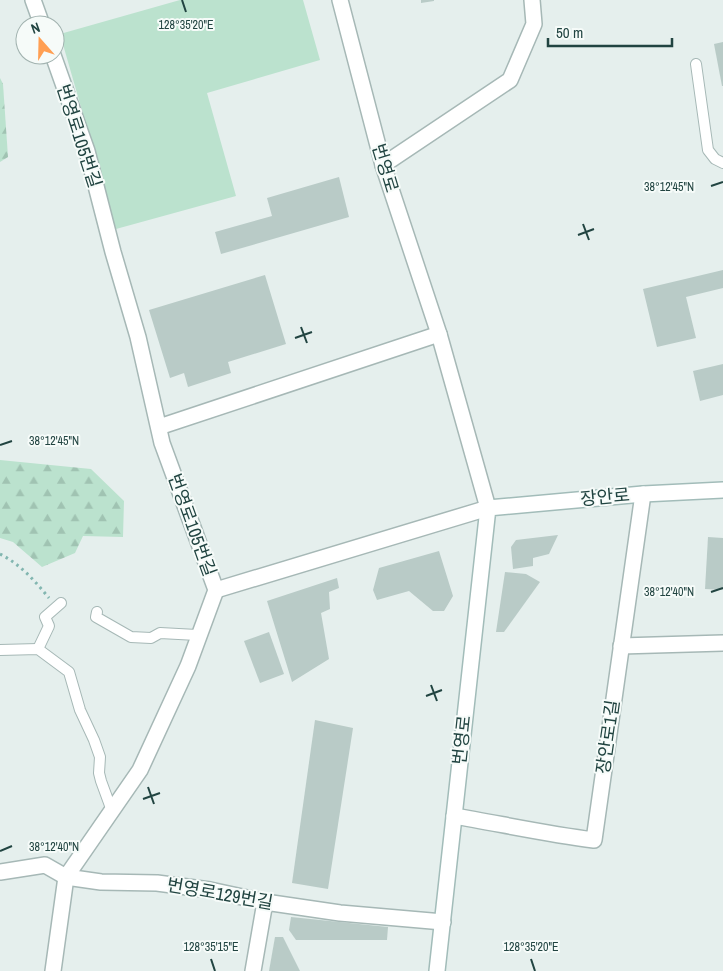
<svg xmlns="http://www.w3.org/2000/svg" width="723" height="971" font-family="'Archivo Narrow','Noto Sans KR',sans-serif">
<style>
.forest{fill:url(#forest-firs)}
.pitch{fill:#bbe2ce}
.building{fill:#b9cbc7}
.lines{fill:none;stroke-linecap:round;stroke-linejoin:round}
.service-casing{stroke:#a6b8b6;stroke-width:12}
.minor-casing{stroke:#a6b8b6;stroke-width:18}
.tertiary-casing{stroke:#a6b8b6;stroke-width:18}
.secondary-casing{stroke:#a2bcb9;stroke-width:18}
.path{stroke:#82b6b0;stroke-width:3;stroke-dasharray:2.5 4;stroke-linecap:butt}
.service{stroke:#fff;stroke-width:10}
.minor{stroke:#fff;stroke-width:15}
.tertiary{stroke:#fff;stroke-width:15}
.secondary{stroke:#fff;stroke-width:15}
.ticks{fill:none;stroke:#214441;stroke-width:2}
.labels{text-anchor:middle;stroke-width:4;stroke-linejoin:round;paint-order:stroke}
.street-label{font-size:18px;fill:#214441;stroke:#f6fbf9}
.ticks-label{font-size:12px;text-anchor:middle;fill:#214441;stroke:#f6fbf9;stroke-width:4;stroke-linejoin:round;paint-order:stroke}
</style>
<defs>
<pattern id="forest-firs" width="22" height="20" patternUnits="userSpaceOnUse" patternTransform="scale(1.25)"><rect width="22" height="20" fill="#bbe2ce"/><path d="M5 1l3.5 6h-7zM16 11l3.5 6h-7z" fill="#a0c3b2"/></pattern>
</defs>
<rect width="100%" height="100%" fill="#e5efed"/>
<!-- forest -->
<g class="forest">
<polygon points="0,78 3,84 8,157 0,162"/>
<polygon points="0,460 91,469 124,501 123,537 83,536 75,553 42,567 13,542 0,538"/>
</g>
<!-- pitch -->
<polygon class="pitch" points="180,0 303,0 320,60 207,93 236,196 116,229 60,34"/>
<!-- building -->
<g class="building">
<polygon points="421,0 434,0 434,1 421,3"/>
<polygon points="723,42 723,86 722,86 714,44"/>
<polygon points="339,177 349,217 221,254 215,232 272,216 267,198"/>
<polygon points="723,270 723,288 686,297 696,338 657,347 643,289"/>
<polygon points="265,275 286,344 228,362 231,373 188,387 184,373 170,378 149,310"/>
<polygon points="723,364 723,395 700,401 693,371"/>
<polygon points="558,535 549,554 533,558 533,566 513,569 511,547 516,540"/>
<polygon points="708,537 723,538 723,590 705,589"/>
<polygon points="439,551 453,596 444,611 433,611 409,591 377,600 373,590 379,568"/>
<polygon points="505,572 526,574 540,582 504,632 496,632"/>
<polygon points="337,578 339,588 329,592 330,609 321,613 329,659 292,682 267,601"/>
<polygon points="269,632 284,674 260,683 244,641"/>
<polygon points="315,720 353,728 328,889 292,883"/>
<polygon points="291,917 388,927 387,940 296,940 289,930"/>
<polygon points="275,937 283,937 300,971 269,971"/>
</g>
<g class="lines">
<!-- service casing -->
<g class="service-casing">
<g id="service">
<polyline points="696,64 708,150 715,159 723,163"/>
<polyline points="97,612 96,617 131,637 151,638 160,633 197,635 195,643"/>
<polyline points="38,649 49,626 45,617 61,603"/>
<polyline points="0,650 38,649 69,672 80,710 94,740 100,757 99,773 101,781 112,811"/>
</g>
</g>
<!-- minor casing -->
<g class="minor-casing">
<g id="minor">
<polyline points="33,0 42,25"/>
<polyline points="383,165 510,80 534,24 532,0"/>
<polyline points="159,427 439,334"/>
<polyline points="216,590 488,508"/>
<polyline points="621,646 723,643"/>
<path d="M 454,816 C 501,824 547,834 594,840 L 643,494"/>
<polyline points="53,971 66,877 140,770 188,666 216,590 162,443 138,337 113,252 87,151 53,55"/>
<polyline points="253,971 265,902"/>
</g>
</g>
<!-- tertiary casing -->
<g class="tertiary-casing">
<g id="tertiary">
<polyline points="340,0 383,165 439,334 488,508"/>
<polyline points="0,872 45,865 66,877 101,882 157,883 210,890 265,902 340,913 443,922"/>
</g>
</g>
<!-- secondary casing -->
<g class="secondary-casing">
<polyline id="secondary" points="437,971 488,508 643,494 723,490"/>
</g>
<!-- path -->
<path class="path" d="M 0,554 C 20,564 35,581 49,598"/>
<!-- service -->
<use href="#service" class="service"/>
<!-- minor -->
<use href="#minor" class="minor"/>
<!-- tertiary -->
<use href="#tertiary" class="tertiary"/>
<!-- secondary -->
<use href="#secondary" class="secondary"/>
</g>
<!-- ticks -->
<path class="ticks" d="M 182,0 L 186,12M 711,186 L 723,182M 583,224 L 589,240M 578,235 L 594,229M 301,327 L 307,343M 295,338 L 312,332M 0,445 L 12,441M 711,592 L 723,588M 431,685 L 437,701M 426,696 L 442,690M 148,787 L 154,804M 143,799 L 160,793M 0,851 L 12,846M 211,959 L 215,971M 531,959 L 535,971"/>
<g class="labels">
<!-- street labels -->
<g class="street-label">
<text transform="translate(79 136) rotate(72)" y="6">번영로105번길</text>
<text transform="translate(385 168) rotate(73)" y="6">번영로</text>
<text transform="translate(605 497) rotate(-5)" y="6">장안로</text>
<text transform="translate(192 525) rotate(70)" y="6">번영로105번길</text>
<text transform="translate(608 737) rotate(-82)" y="6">장안로1길</text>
<text transform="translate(462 740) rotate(-84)" y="6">번영로</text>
<text transform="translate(220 894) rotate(10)" y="6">번영로129번길</text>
</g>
</g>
<g class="ticks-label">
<text x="186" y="29">128°35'20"E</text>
<text x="669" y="191">38°12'45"N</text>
<text x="54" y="445">38°12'45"N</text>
<text x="669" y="596">38°12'40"N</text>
<text x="54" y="851">38°12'40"N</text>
<text x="211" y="951">128°35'15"E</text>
<text x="531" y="951">128°35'20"E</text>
</g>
<!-- north arrow -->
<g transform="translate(40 40) rotate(340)"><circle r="24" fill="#f6fbf9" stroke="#a1b2af"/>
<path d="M0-4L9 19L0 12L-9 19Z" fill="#ff9f53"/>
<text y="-8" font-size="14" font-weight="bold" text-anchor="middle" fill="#214441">N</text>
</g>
<!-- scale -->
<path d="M548 38v8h124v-8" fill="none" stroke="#214441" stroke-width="2.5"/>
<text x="556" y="38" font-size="15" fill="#214441" stroke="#f6fbf9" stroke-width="4" paint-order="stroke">50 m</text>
</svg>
